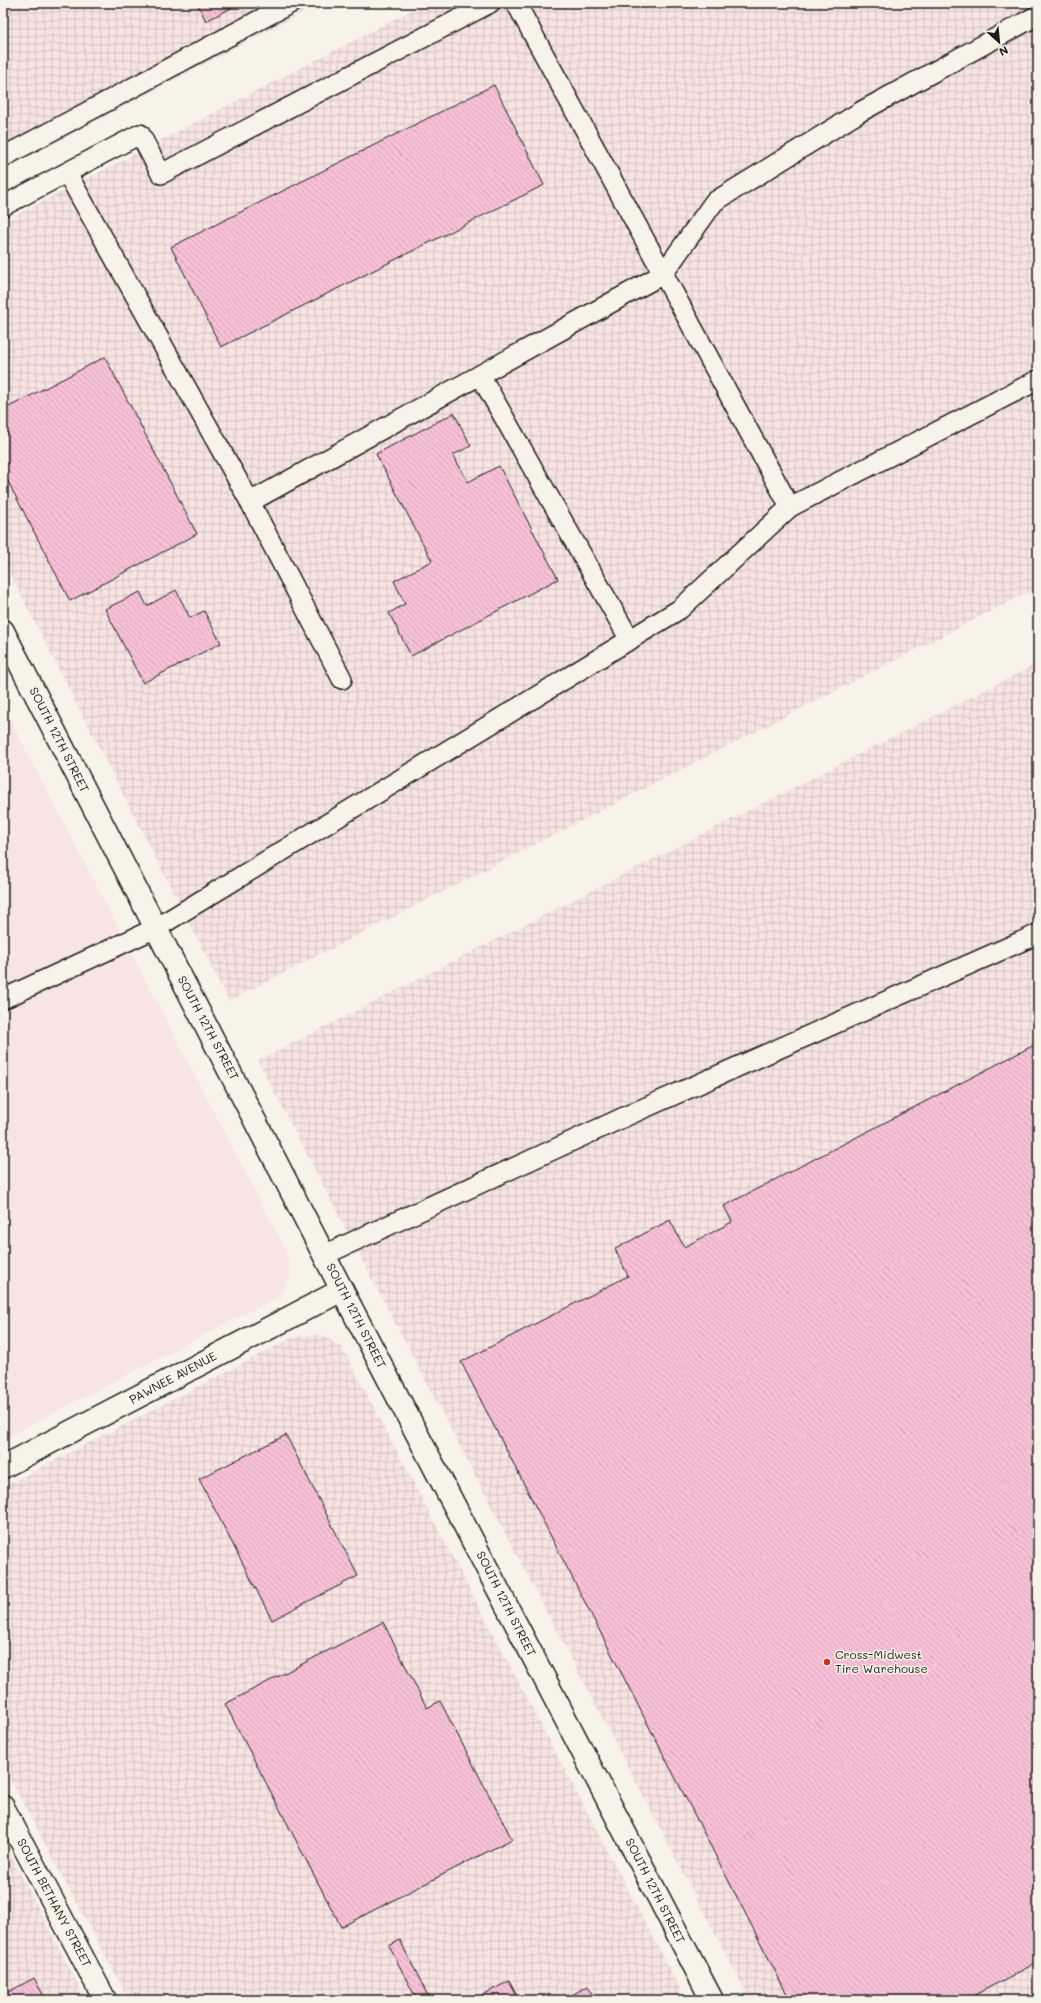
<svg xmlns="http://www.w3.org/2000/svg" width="1041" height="2003" font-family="Mali,sans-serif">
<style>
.built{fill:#f7e4e3}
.industrial{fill:url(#industrial-grid)}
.building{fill:url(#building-back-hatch);stroke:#1c1c1c}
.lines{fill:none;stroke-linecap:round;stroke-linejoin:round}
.service-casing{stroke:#1c1c1c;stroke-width:22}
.minor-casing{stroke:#1c1c1c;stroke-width:25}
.tertiary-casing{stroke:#1c1c1c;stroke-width:25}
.service{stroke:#f7f3e8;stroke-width:19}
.minor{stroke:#f7f3e8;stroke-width:22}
.tertiary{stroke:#f7f3e8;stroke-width:22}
.poi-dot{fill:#c8321e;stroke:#f7f3e8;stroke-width:1.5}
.labels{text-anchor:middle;stroke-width:3;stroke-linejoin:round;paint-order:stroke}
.street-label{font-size:12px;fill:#1c1c1c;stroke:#f7f3e8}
.poi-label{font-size:12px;fill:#1c1c1c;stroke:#f7f3e8;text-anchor:start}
</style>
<defs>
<pattern id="industrial-grid" width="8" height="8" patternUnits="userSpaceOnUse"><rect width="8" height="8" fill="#f7e4e3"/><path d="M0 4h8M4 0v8" fill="none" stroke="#d3c3c2"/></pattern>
<pattern id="building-back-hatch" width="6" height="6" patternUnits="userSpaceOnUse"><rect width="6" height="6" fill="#f7c0d7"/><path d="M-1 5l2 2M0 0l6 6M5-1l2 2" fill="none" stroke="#d3a4b8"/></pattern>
</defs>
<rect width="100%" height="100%" fill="#f7f3e8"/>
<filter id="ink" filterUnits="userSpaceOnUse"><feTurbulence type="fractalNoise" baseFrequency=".025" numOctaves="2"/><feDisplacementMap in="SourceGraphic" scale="8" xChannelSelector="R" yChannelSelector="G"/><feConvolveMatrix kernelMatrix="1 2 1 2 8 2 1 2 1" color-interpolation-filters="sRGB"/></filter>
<g filter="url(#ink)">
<!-- built -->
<polygon class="built" points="3,706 285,1249 291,1276 279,1296 3,1439"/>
<!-- industrial -->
<g class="industrial">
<polygon points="3,3 320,3 3,170"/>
<polygon points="426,3 1038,3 1038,587 229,1001 3,560 3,222"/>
<polygon points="1038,663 1038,2000 750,2000 258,1061"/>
<polygon points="320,1334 342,1347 686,2000 129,2000 3,1766 3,1487 294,1337"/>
<polygon points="3,1841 86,2000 3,2000"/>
</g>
<!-- building -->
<g class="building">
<polygon points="197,3 241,3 206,21"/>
<polygon points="494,85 544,185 221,347 171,247"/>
<polygon points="105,357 197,534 70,601 3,472 3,410"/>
<polygon points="454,413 471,446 453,455 468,482 499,466 558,579 411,656 389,613 405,604 394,581 432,561 376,454"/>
<polygon points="176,590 190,618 204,611 221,643 143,683 105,609 140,592 147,606"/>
<polygon points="1038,1043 1038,1962 965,2000 790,2000 461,1362 628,1276 615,1249 670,1220 684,1247 732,1222 724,1206"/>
<polygon points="286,1435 358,1576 272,1620 199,1479"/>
<polygon points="383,1622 427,1708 440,1701 512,1839 341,1927 225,1704"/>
<polygon points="400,1940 428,1996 420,2000 417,2000 389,1946"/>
<polygon points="34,1978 46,2000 3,2000 3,1995"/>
<polygon points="509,1981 519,2000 473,2000"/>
<polygon points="588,1986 595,2000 563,2000"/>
</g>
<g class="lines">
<!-- service casing -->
<g class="service-casing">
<g id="service">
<polyline points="516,3 790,507"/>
<polyline points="3,157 291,3"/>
<polyline points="67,173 250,502 663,274 714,202 860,112 1038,15"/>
<polyline points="3,206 140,134 161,174 490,3"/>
<polyline points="480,375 630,640"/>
<polyline points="250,502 342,679"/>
<polyline points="3,999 156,928 680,609 790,507 1038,380"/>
<polyline points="324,1255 633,1113 1038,934"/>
</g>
</g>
<!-- minor casing -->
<g class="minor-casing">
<g id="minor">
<polyline points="3,1467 342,1290"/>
<polyline points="3,1807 105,2000"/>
</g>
</g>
<!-- tertiary casing -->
<g class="tertiary-casing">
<polyline id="tertiary" points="3,631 342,1290 712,2000"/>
</g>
<!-- service -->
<use href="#service" class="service"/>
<!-- minor -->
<use href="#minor" class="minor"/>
<!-- tertiary -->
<use href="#tertiary" class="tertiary"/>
</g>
</g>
<!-- markers -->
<circle class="poi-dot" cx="827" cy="1662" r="4"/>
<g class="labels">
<!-- street labels -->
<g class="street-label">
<text transform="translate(59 740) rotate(63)" y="4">SOUTH 12TH STREET</text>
<text transform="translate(208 1028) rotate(62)" y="4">SOUTH 12TH STREET</text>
<text transform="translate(356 1316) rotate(63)" y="4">SOUTH 12TH STREET</text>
<text transform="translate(173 1378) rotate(-28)" y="4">PAWNEE AVENUE</text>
<text transform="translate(506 1604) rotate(63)" y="4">SOUTH 12TH STREET</text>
<text transform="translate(655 1891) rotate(63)" y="4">SOUTH 12TH STREET</text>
<text transform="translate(54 1903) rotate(62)" y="4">SOUTH BETHANY STREET</text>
</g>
<!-- poi labels -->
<g class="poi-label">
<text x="835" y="1659">Cross-Midwest<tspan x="835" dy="14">Tire Warehouse</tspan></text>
</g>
</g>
<!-- margin -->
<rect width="1041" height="2003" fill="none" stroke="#f7f3e8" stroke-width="16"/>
<rect x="8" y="8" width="1025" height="1987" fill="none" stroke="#1c1c1c" stroke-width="1.5" filter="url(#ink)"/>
<!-- north arrow -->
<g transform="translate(999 42) rotate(153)" stroke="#f7f3e8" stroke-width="3" paint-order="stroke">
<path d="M0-3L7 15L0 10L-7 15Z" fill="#1c1c1c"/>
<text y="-6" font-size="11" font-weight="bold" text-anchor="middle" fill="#1c1c1c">N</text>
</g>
</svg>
